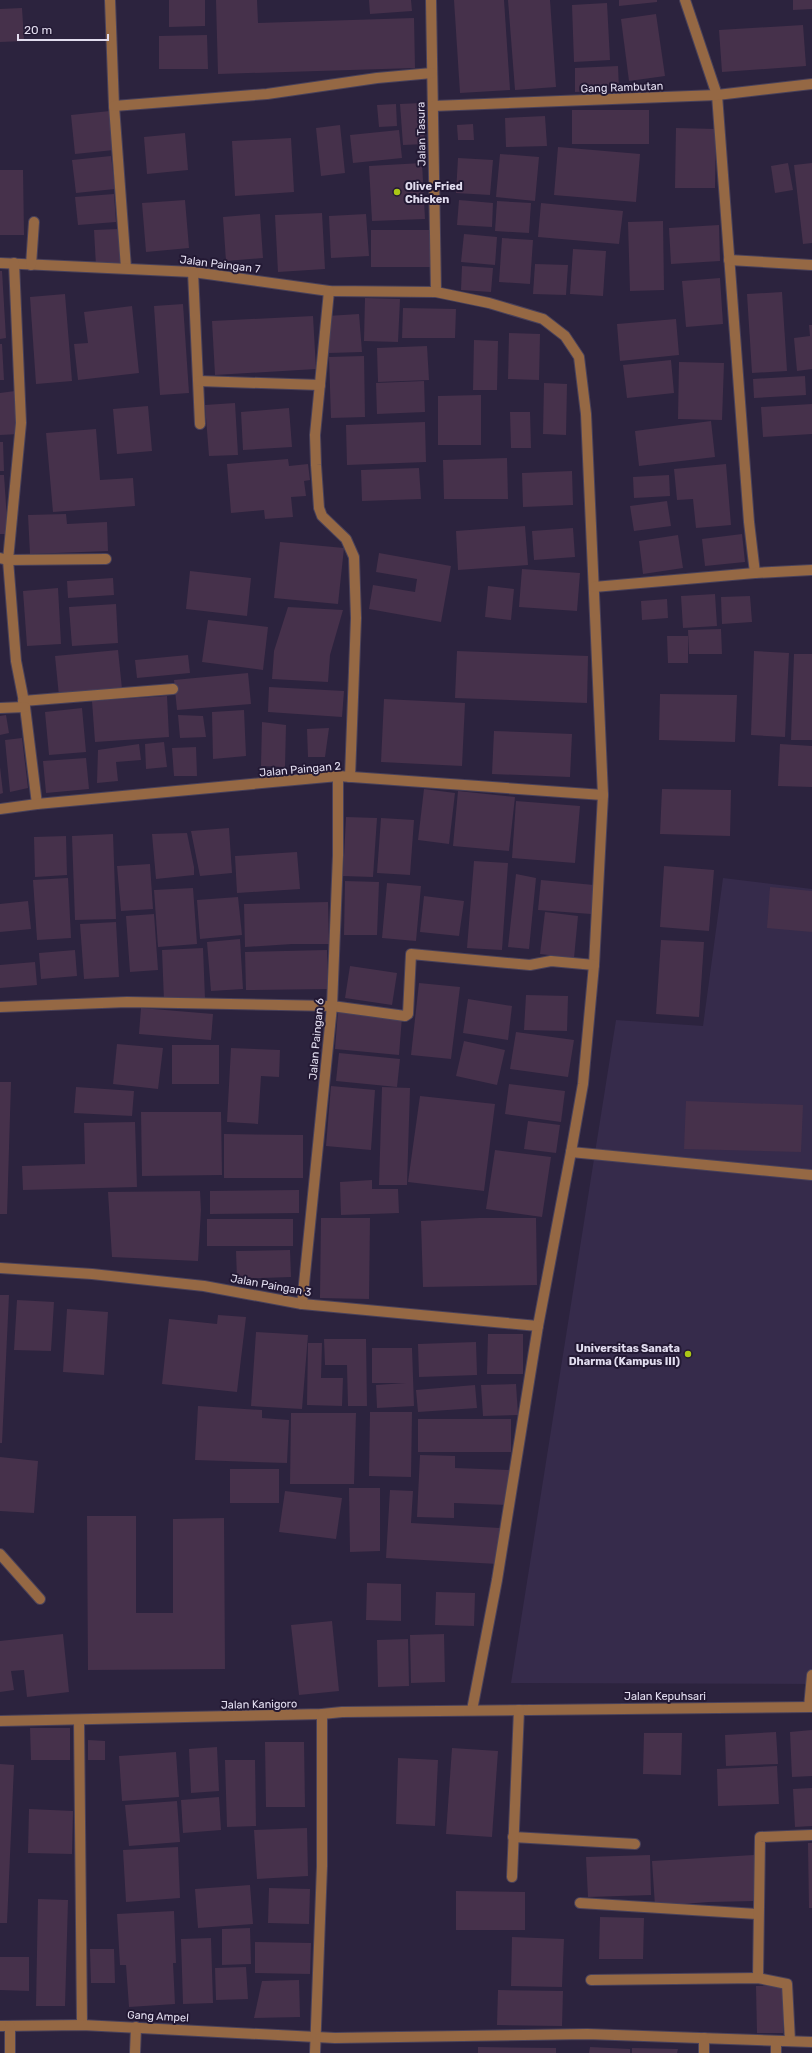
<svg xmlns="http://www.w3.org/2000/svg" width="812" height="2053" font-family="Rubik,sans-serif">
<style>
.built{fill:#362b4b}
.building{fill:#46314b}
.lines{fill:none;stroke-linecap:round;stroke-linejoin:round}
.minor-casing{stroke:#49415a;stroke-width:12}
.minor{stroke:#956844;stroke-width:10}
.poi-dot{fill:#abc716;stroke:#231934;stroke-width:1.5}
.labels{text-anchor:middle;stroke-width:4;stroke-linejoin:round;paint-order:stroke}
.street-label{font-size:11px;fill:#e2ddef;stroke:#231934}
.poi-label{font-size:11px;font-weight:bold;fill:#e2ddef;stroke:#231934;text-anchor:start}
</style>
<rect width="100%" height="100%" fill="#2c233e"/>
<!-- built -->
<polygon class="built" points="723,878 812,889 812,1684 511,1683 616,1020 703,1026"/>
<!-- building -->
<g class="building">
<polygon points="169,0 205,0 205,26 169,27"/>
<polygon points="216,0 257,0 258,23 414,18 415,68 218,74"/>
<polygon points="369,0 411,0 412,11 370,14"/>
<polygon points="454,0 504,0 510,90 460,93"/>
<polygon points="508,0 550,0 556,87 515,90"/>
<polygon points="619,0 657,0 657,2 619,6"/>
<polygon points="793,0 812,0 812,9 793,10"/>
<polygon points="607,3 610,60 574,62 572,5"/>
<polygon points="22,8 24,41 0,42 0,9"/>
<polygon points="656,14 665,76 629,81 621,19"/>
<polygon points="803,25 806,66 722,72 719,30"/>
<polygon points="207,35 208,69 159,69 159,36"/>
<polygon points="618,66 619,90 575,92 575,68"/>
<polygon points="422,103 425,144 403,145 400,104"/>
<polygon points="396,104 397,126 379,127 377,105"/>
<rect x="572" y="110" width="77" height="34"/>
<polygon points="110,111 114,150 75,154 71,115"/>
<polygon points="545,116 547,146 506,147 505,118"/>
<polygon points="473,124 474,140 458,140 457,125"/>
<polygon points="340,125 345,173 321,176 316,128"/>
<polygon points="676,128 716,129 715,188 675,188"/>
<polygon points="399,130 402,158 353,163 350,135"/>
<polygon points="185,133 188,170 147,174 144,137"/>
<polygon points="291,138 294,192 235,196 232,141"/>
<polygon points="558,147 640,154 636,202 554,195"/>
<polygon points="500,154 539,157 535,201 496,197"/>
<polygon points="111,156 115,189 76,193 72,160"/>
<polygon points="458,158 493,160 490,195 456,193"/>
<polygon points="422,163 425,219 372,221 369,166"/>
<polygon points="788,163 793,190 775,193 771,166"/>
<polygon points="812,163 812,243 803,244 794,165"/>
<polygon points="0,170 23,170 24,235 0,235"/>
<polygon points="114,194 116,222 78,225 75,197"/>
<polygon points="185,200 189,248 146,252 142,203"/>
<polygon points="459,200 493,203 492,227 457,225"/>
<polygon points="497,201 531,203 529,233 495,231"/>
<polygon points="541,203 623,211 619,244 538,237"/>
<polygon points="322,213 325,269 278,272 275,215"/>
<polygon points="260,214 263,258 226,261 223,217"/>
<polygon points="366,214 369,256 331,258 329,216"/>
<polygon points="663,221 664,290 630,291 628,222"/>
<polygon points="719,225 720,261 671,264 669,228"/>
<polygon points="119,229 120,265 96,266 94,230"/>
<rect x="371" y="230" width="60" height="37"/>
<polygon points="464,234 497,237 495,265 461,262"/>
<polygon points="502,238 533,240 530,284 499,282"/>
<polygon points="573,249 606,251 603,296 570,294"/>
<polygon points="535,264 568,265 566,295 533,294"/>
<polygon points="462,266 493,268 491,292 461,290"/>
<polygon points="0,271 2,271 6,338 0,339"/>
<polygon points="720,278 723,324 686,327 682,281"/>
<polygon points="782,292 787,371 752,373 747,294"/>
<polygon points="65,294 72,381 36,384 30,297"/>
<polygon points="365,298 400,299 398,342 364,341"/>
<polygon points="183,304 189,393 160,395 154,306"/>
<polygon points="132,306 139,373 78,380 74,344 88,343 84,312"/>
<polygon points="403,308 456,309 455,338 402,338"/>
<polygon points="359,314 362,352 329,353 327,316"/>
<polygon points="313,316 316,369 215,375 212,321"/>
<polygon points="676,319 679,355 620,361 617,324"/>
<polygon points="809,325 812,325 812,369 797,371 794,338 810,336"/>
<polygon points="509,333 540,334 539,380 508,379"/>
<polygon points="474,340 498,341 497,390 473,390"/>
<polygon points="0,344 2,344 4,380 0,380"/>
<polygon points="427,346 429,380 378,382 377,348"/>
<polygon points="364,356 365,417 331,418 329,357"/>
<polygon points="671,360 674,393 627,398 623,365"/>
<polygon points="679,362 724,363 722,420 678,419"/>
<polygon points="805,376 806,395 754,398 753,379"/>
<polygon points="424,381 425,412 377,414 376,383"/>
<polygon points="544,383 567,384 566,435 543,434"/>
<polygon points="15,391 19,434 0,435 0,393"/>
<polygon points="481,395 481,445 438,445 438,396"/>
<polygon points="235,403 238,455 209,456 205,405"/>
<polygon points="812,404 812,434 763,437 761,407"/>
<polygon points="148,406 152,451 117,454 113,409"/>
<polygon points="289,408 292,447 243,450 241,412"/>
<polygon points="510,412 530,412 531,448 511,448"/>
<polygon points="711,421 715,457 639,466 635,431"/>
<polygon points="425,422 426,462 347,465 346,425"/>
<polygon points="96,429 100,480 133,478 135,506 53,512 46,433"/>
<polygon points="0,442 3,442 4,471 0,471"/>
<polygon points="507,458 508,499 444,499 443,460"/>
<polygon points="288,459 289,466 308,464 310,480 304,481 306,496 291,497 293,517 265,519 264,510 231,513 227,464"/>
<polygon points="726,464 731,525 696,528 693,499 677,500 674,469"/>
<polygon points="419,468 421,499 362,501 361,470"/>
<polygon points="572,471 573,505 523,507 522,473"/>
<polygon points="0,475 4,475 8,534 0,534"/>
<polygon points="669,475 670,496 634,498 633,477"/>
<polygon points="667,501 671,526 634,531 630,506"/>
<polygon points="66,514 67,524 107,522 108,551 30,554 28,515"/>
<polygon points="525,526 528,565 458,570 456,531"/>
<polygon points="573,528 575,557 534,560 532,531"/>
<polygon points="742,534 745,562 705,566 702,539"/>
<polygon points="678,535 683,568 643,574 639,541"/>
<polygon points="280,542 344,548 338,604 274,598"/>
<polygon points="379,553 451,566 441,622 369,609 373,585 415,592 417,579 376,572"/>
<polygon points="522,569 580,573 577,611 519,607"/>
<polygon points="190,571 251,578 247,616 186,609"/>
<polygon points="113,578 114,595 68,598 67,581"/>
<polygon points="488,586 514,589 511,620 485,617"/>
<polygon points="58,588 61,644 27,646 23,591"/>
<polygon points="715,594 717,626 683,628 681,596"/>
<polygon points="750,596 752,622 722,624 721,597"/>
<polygon points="667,599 668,618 642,620 641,601"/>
<polygon points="116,604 118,643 72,646 69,607"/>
<polygon points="288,607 343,610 330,655 328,682 272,679 274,651"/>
<polygon points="208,620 268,627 263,670 202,662"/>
<polygon points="721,629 722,654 689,654 688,630"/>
<polygon points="667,636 688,636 688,663 668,663"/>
<polygon points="118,650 122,689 59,696 55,656"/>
<polygon points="457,651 588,656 587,703 455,698"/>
<polygon points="754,651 789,653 785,737 751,735"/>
<polygon points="794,654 812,654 812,740 791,740"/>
<polygon points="188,655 190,673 137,678 135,660"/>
<polygon points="248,673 251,704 177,710 174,680"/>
<polygon points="269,687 344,691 342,717 268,712"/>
<polygon points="660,694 737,695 735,742 659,740"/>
<polygon points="167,696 169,737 95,742 92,701"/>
<polygon points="384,699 465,703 462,766 381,762"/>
<polygon points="82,708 86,752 49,755 45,712"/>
<polygon points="244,710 246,756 213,759 212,712"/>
<polygon points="6,715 9,733 0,735 0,716"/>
<polygon points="178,715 203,716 206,737 180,738"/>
<polygon points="262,722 286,725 285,767 261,766"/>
<polygon points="329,728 325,757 308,757 307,729"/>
<polygon points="494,731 572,734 570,777 492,774"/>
<polygon points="22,738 28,788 10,792 5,740"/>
<polygon points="164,742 167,767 146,769 145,744"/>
<polygon points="139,744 141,760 116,762 118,781 97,783 98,750"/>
<polygon points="780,744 812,746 812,787 778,786"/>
<polygon points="196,747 197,776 174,776 172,748"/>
<polygon points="86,758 89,789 46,793 43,761"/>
<polygon points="0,767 3,793 0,794"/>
<polygon points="424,789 455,793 449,844 418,840"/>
<polygon points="662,789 731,790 730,836 660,834"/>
<polygon points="458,791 515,797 509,851 453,846"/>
<polygon points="516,801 580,806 575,863 512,858"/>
<polygon points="346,817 377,818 373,877 343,876"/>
<polygon points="381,818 414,820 410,875 377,873"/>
<polygon points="229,828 232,873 200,876 191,831"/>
<polygon points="187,833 194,867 194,875 156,879 152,834"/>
<polygon points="113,834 116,919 75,920 72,836"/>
<polygon points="66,836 67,875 35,877 34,837"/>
<polygon points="297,852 300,889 237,893 235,856"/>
<polygon points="474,861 508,863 502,950 467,948"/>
<polygon points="150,864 153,909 121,911 117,866"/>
<polygon points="664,866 714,870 709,931 660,927"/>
<polygon points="516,874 536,878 529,949 508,947"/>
<polygon points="68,878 71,938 37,940 33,880"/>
<polygon points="541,880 594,885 591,914 538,910"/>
<polygon points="345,881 379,882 377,935 344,935"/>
<polygon points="387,883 421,886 416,941 382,938"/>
<polygon points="770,887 812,891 812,932 767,928"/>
<polygon points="193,888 197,944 158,947 154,890"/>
<polygon points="424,896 464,901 459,936 420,932"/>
<polygon points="238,897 242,935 200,939 197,900"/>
<polygon points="28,901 31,929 0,932 0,904"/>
<polygon points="328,902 329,944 292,944 245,947 244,904"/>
<polygon points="545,912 578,916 574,958 540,954"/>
<polygon points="154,914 158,970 130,972 126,916"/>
<polygon points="116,922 119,977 84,979 80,924"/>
<polygon points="240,939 243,989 211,991 207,942"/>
<polygon points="661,940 704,942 699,1017 656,1014"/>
<polygon points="203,948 205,999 164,1001 162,950"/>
<polygon points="75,950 77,976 41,979 39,953"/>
<polygon points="327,950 328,989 246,990 245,952"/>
<polygon points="35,962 37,985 0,988 0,965"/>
<polygon points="350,966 397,973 392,1005 345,998"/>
<polygon points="419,983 460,987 451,1059 411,1055"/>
<polygon points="526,995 568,996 567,1031 524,1030"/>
<polygon points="468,999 512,1006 508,1040 463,1033"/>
<polygon points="141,1008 213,1014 211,1040 139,1034"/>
<polygon points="338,1011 402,1017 399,1055 335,1049"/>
<polygon points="516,1032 574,1040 568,1077 510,1069"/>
<polygon points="464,1041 505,1050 497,1085 456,1076"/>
<polygon points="117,1044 163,1048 158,1089 113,1084"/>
<rect x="172" y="1045" width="47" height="39"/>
<polygon points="231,1048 280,1050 279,1077 261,1076 258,1124 227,1122"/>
<polygon points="339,1053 400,1059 397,1087 336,1081"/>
<polygon points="0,1082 11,1082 7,1214 0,1214"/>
<polygon points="509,1084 565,1091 561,1122 505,1114"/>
<polygon points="331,1086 375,1090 371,1150 326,1146"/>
<polygon points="76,1087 134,1091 132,1116 74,1113"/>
<polygon points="382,1087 410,1088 407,1185 379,1185"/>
<polygon points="420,1096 495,1104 484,1191 408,1182"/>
<polygon points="686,1101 803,1105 801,1152 684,1149"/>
<polygon points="141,1112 221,1112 222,1175 142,1176"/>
<polygon points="528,1121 560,1125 556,1153 524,1149"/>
<polygon points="135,1122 137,1187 23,1190 22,1166 85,1164 84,1123"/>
<polygon points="224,1134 303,1135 303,1178 224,1178"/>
<polygon points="495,1150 551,1157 542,1217 486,1209"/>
<polygon points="372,1180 372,1189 398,1189 399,1213 341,1215 340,1182"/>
<polygon points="299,1190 299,1213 210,1214 210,1191"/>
<polygon points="200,1191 201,1210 198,1261 112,1257 108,1192"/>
<polygon points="321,1218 370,1218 369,1299 320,1298"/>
<polygon points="479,1218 536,1218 537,1285 423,1287 421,1221"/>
<rect x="207" y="1219" width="86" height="27"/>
<polygon points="290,1250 291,1277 237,1279 236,1251"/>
<polygon points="0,1295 9,1295 2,1443 0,1443"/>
<polygon points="17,1300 54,1302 51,1351 14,1350"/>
<polygon points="67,1309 108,1312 104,1375 63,1372"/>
<polygon points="218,1315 246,1317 237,1392 162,1384 169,1319 217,1324"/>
<polygon points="256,1332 308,1335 302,1409 251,1406"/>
<polygon points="488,1334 523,1334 523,1374 487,1374"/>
<polygon points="324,1339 366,1339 367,1406 348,1406 347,1365 325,1365"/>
<polygon points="476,1342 477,1375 419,1377 418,1344"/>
<polygon points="308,1343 322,1343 321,1378 343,1378 342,1406 307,1405"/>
<polygon points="372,1348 412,1348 414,1406 377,1408 376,1385 406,1383 372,1383"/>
<polygon points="516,1384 518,1415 483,1416 481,1385"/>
<polygon points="475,1385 477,1408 418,1412 416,1390"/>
<polygon points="198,1406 262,1410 262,1418 289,1420 287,1463 195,1460"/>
<polygon points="370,1412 412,1412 411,1477 369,1476"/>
<polygon points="291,1413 356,1413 354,1484 290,1484"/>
<rect x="418" y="1419" width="93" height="33"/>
<polygon points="420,1455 455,1456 455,1468 509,1470 508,1505 454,1503 454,1518 417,1517"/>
<polygon points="0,1457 38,1461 34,1513 0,1511"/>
<rect x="230" y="1469" width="49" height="34"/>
<polygon points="349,1488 380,1488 380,1551 350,1552"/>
<polygon points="390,1490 413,1491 411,1523 500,1528 498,1564 386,1558"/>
<polygon points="285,1491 342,1498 336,1539 279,1532"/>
<polygon points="87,1516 136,1516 136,1613 173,1613 173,1519 224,1518 225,1669 88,1670"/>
<polygon points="367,1583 401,1584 401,1621 366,1620"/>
<polygon points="436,1592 475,1593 474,1626 435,1625"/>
<polygon points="332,1621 339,1691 299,1695 291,1625"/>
<polygon points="63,1634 69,1692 27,1697 24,1670 11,1671 14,1690 0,1692 0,1641"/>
<polygon points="444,1634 445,1682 411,1683 410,1635"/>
<polygon points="408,1639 409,1686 378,1687 377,1640"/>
<polygon points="30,1728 70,1728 70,1760 31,1760"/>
<polygon points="812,1730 812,1776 792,1777 790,1732"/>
<polygon points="776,1732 778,1764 726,1766 725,1735"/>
<polygon points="644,1733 682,1733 681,1775 643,1774"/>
<polygon points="88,1740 105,1741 105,1760 88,1760"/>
<polygon points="265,1742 304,1742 305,1807 266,1807"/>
<polygon points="217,1747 219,1791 191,1793 189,1749"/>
<polygon points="452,1748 498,1751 492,1837 446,1834"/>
<polygon points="176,1752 179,1797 122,1801 119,1756"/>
<polygon points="398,1758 438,1760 435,1826 396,1824"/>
<polygon points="225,1760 255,1760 256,1826 227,1827"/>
<polygon points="0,1764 14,1765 7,1923 0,1923"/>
<polygon points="777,1766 779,1804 718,1806 717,1769"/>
<polygon points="812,1788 812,1826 795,1827 793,1789"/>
<polygon points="219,1797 221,1830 183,1833 181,1800"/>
<polygon points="177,1801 180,1842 129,1846 125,1805"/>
<polygon points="29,1809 73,1811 72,1854 28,1853"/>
<polygon points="307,1828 308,1876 257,1879 254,1830"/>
<polygon points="808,1843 812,1843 812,1908 809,1908"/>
<polygon points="178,1847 180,1898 126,1902 123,1850"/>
<polygon points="650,1855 651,1895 588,1897 586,1857"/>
<polygon points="754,1855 756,1901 709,1902 655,1906 652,1861"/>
<polygon points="250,1885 253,1924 198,1928 195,1889"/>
<polygon points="269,1888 310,1889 309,1924 268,1923"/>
<polygon points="456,1891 525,1892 525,1930 456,1930"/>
<polygon points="38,1899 68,1900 65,2006 36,2006"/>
<polygon points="174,1911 176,1963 173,1963 175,2004 129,2007 126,1965 120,1965 117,1914"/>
<polygon points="600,1917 644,1918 643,1959 599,1959"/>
<polygon points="250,1928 251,1964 222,1965 222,1929"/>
<polygon points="512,1937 564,1939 562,1987 511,1986"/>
<polygon points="211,1938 213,2003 183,2004 181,1939"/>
<polygon points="255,1942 311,1943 310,1974 255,1973"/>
<polygon points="90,1949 114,1949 115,1983 91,1983"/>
<polygon points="0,1957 29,1957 29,1991 0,1990"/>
<polygon points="246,1967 248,1999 216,2000 215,1968"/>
<polygon points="299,1980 300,2017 254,2018 262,1981"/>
<polygon points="783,1985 783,2033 757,2033 756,1986"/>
<polygon points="498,1990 563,1991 562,2026 497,2025"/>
<polygon points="478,2047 556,2048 556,2053 478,2053"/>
<polygon points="590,2047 630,2049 630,2053 589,2053"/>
<polygon points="632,2048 678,2049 677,2053 632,2053"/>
</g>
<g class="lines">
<!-- minor casing -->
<g class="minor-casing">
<g id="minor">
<polyline points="110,0 114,106 126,268"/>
<polyline points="431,0 436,292"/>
<polyline points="685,0 717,95 749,522 755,573"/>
<polyline points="114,106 267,94 377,78 432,73"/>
<polyline points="433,106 717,95 812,84"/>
<polyline points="729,260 812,265"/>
<polyline points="0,263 193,272 329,291 436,292 489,303 543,319 565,336 579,357 586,414 603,795 594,965 583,1084 571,1152 538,1326 497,1580 472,1710"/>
<polyline points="14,263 21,423 8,560 16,661 25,707 37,804"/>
<polyline points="31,265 34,222"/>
<polyline points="193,272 200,424"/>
<polyline points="329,291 315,435 316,465 319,508 322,516 346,539 354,557 356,618 350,777"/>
<polyline points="199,381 320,385"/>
<polyline points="0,558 8,560 106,559"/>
<polyline points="594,587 755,573 812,570"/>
<polyline points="23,701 173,689"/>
<polyline points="0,708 25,707"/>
<polyline points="0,809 37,804 338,776 603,795"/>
<polyline points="0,1007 127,1002 332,1006 405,1016 408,1014 411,954 530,965 551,961 594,965"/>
<polyline points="571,1152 812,1175"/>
<polyline points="0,1268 92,1274 204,1286 302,1304 538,1326"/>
<polyline points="302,1304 332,1006 338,855 338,776"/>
<polyline points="0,1554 40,1599"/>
<polyline points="809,1707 812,1675"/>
<polyline points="79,1720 82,2025"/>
<polyline points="0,1721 322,1714 342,1712 812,1707"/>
<polyline points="513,1837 635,1844"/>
<polyline points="512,1877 519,1710"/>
<polyline points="580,1903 757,1914"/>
<polyline points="758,1978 760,1837 812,1835"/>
<polyline points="591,1980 758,1978 787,1984 790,2041"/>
<polyline points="0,2026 82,2025 335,2038 587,2034 812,2042"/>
<polyline points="10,2026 10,2053"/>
<polyline points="776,2041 776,2053"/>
<polyline points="135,2053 136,2027"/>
<polyline points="315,2053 322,1866 322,1714"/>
<polyline points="704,2053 704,2038"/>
</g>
</g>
<!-- minor -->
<use href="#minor" class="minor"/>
</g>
<!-- markers -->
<g class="poi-dot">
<circle cx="397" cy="192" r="4"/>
<circle cx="688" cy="1354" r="4"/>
</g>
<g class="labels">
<!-- street labels -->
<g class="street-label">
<text transform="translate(622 87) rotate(-2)" y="4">Gang Rambutan</text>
<text transform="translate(421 134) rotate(-91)" y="4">Jalan Tasura</text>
<text transform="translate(220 264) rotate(7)" y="4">Jalan Paingan 7</text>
<text transform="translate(300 769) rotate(-5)" y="4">Jalan Paingan 2</text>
<text transform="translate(316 1039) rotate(-85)" y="4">Jalan Paingan 6</text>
<text transform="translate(271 1285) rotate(10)" y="4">Jalan Paingan 3</text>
<text x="665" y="1700">Jalan Kepuhsari</text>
<text transform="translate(259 1704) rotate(-1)" y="4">Jalan Kanigoro</text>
<text transform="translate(158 2016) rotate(3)" y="4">Gang Ampel</text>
</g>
<!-- poi labels -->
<g class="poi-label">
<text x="405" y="190">Olive Fried<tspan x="405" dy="13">Chicken</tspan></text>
<text x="680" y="1352" text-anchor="end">Universitas Sanata<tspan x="680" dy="13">Dharma (Kampus III)</tspan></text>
</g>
</g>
<!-- scale -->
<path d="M18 34v6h90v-6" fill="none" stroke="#e2ddef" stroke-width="2"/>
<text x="24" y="34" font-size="12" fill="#e2ddef" stroke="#231934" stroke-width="3" paint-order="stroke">20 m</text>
</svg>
